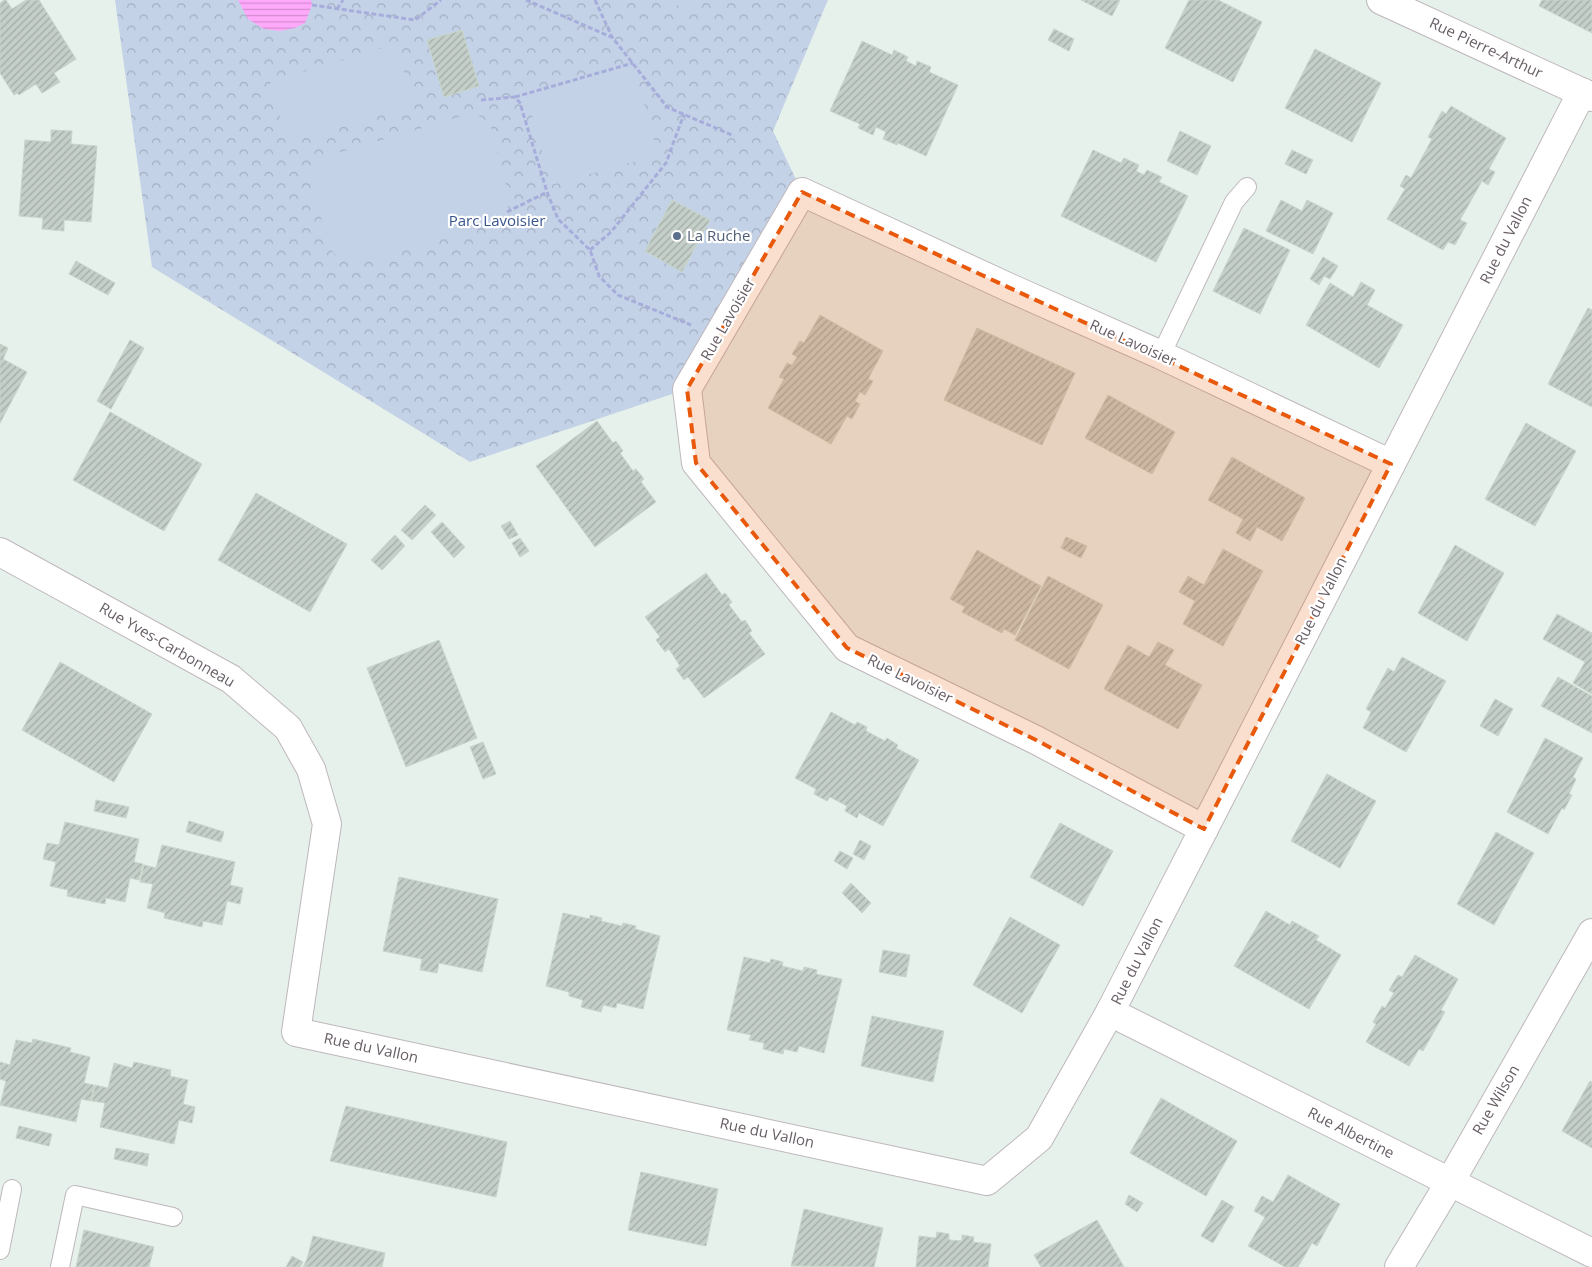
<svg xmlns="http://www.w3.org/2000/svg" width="1592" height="1267" font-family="'Open Sans',sans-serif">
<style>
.forest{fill:url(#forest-crowns)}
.pitch{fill:#c4d2e8}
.water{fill:url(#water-rules)}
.building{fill:url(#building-hatch);stroke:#c5d6ca}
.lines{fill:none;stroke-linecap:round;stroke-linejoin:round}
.service-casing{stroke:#beb7bc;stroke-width:20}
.minor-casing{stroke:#beb7bc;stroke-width:30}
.path{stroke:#a7adda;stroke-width:3;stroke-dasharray:5 2.5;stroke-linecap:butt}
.service{stroke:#fff;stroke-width:18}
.minor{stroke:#fff;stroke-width:28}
.marked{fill:#e8590c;fill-opacity:0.2;stroke:#e8590c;stroke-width:4;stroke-dasharray:10 6;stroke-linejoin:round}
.service-dot{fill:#5c6f8a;stroke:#fff;stroke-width:2}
.labels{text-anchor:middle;stroke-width:4.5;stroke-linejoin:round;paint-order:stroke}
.street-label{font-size:15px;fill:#685e66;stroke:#fff}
.park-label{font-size:15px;fill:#37558e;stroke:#fff}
.service-label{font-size:15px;fill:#4e5e75;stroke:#fff;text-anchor:start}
</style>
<defs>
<pattern id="forest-crowns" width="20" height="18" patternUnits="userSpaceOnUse" patternTransform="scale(1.25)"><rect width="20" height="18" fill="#c4d2e8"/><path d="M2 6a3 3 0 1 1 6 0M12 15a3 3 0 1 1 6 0" fill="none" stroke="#a3aec0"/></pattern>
<pattern id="water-rules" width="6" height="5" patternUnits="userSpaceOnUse" patternTransform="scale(1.25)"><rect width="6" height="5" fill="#ffa9fb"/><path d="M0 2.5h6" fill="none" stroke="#d28dcf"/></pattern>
<pattern id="building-hatch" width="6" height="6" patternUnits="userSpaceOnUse" patternTransform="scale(1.25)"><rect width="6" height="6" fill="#c5cfc9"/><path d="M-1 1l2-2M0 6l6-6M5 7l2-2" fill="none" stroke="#a4aba7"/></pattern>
</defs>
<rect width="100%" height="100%" fill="#e7f1eb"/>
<!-- forest -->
<polygon class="forest" points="115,0 828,0 773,131 802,192 687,389 470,462 152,267"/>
<!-- pitch -->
<g class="pitch">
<polygon points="667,0 692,0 687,10"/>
<polygon points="396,44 414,105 288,143 270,82"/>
<polygon points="633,63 658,155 551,185 526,93"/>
<path d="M 470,114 L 481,117 L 490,124 L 509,196 C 510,209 504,217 493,224 L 352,265 L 337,257 L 332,251 L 308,178 C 308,169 310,165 317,159 Z"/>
</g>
<!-- water -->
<polygon class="water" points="238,0 311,0 312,5 305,23 295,28 280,31 264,29 248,19"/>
<!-- building -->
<g class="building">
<polygon points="4,0 6,0 12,9 26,0 39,0 76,59 54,73 60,82 42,93 36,84 19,95 17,93 14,95 0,73 0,3"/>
<polygon points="1081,0 1120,0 1112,16"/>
<polygon points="1189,0 1218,0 1262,22 1233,82 1165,48"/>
<polygon points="1542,0 1592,0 1592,33 1539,6"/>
<polygon points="1054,29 1074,39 1069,51 1048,40"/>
<polygon points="462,30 479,86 444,97 427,40"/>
<polygon points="862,41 892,55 894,50 908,57 906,61 916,66 917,61 931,67 929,72 958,85 926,156 898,143 897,145 883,139 886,132 876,127 873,135 858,128 860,124 830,111"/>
<polygon points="1315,49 1381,83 1352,142 1285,108"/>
<polygon points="1451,106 1506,138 1489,169 1495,172 1488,185 1482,181 1460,220 1467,223 1455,245 1448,242 1443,250 1387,219 1405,189 1400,186 1406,175 1411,178 1432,139 1428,137 1442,111 1446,114"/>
<polygon points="51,130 72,131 71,144 97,146 91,222 64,220 64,231 42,229 43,218 19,216 25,140 51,142"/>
<polygon points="1180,131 1211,146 1197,175 1167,161"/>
<polygon points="1093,150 1121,163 1124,158 1139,165 1136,171 1144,175 1147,170 1162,177 1159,182 1188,196 1156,262 1061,216"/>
<polygon points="1292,150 1313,160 1306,174 1285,164"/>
<polygon points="672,200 710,220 682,272 645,251"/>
<polygon points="1281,200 1302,211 1307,200 1333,213 1313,254 1266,231"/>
<polygon points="1244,228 1290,250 1260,314 1213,291"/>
<polygon points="1323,257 1338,266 1330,279 1324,276 1319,285 1310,279"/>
<polygon points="76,261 115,283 108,295 69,274"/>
<polygon points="1361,282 1375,290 1367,305 1403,325 1379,368 1306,325 1330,283 1353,297"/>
<polygon points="1588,308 1592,310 1592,407 1548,384"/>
<polygon points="820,315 883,351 868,379 873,381 865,395 860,392 855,401 860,404 852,419 847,416 831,444 768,408 784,379 779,377 787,363 792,365 797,357 792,354 800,341 804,343"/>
<polygon points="977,328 1075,373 1042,445 944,400"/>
<polygon points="130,340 144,348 111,409 97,401"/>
<polygon points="0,344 8,348 3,359 27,372 0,423"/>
<polygon points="1108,395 1175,432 1152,474 1085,438"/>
<polygon points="110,412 202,464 164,531 73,480"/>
<polygon points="597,421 613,443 616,441 623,451 620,453 633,471 636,469 644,479 641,482 656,502 595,547 536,466"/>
<polygon points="1526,423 1576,451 1535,526 1485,499"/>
<polygon points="1232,457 1305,498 1282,541 1257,527 1250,541 1236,533 1243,519 1208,500"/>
<polygon points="256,493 347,544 310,612 218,560"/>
<polygon points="425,505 436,515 412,540 401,530"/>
<polygon points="510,521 518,535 509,539 501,526"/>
<polygon points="442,522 465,547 454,558 431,532"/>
<polygon points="395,535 405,546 382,570 371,560"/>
<polygon points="1066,537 1087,546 1081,558 1061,548"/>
<polygon points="520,538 529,551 520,557 512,543"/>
<polygon points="1455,545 1504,573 1467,641 1418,613"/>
<polygon points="1223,549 1263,571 1223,646 1183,624 1195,601 1179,592 1188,576 1204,585"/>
<polygon points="977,550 1041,586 1015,635 1004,629 1002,633 962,612 965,607 950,599"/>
<polygon points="706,573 722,595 725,593 732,602 729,605 742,622 745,620 752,631 749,633 765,654 704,698 688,677 684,680 676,669 680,666 669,649 665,652 656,640 660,637 645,617"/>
<polygon points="1048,576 1103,605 1069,669 1015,640"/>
<polygon points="1557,614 1592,633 1592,694 1573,683 1585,662 1543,639"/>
<polygon points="439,640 477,738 406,767 367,668"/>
<polygon points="1158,642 1174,650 1165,665 1202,685 1178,729 1104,689 1128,645 1149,657"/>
<polygon points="1402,657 1446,681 1406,752 1363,728 1371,712 1366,709 1388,668 1394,672"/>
<polygon points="60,662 152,714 114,782 22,730"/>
<polygon points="1558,677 1592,696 1592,733 1541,706"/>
<polygon points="1495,699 1513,709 1498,736 1480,726"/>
<polygon points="831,712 855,725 857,722 867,727 866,731 885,741 887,738 898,745 896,748 919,760 883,826 859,813 857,818 845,811 847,806 830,797 827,801 814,794 816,789 795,778"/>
<polygon points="1545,738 1583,758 1573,777 1576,779 1569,794 1572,795 1564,810 1562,808 1548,834 1507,812"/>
<polygon points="483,742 496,774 483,779 470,747"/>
<polygon points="1327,774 1376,801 1340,868 1291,841"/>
<polygon points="96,800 129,807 126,818 94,811"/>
<polygon points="189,821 224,832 221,842 186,832"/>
<polygon points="65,822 139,839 134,862 143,864 139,880 130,878 125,902 106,898 105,904 67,896 68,890 50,886 56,862 43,859 47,843 59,845"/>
<polygon points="1060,823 1113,851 1083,906 1030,877"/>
<polygon points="1496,832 1534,853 1494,925 1457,904"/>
<polygon points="860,840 871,846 864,860 853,854"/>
<polygon points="162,845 235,862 230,885 243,888 240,904 227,901 222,925 203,921 202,927 164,918 165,913 147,908 153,884 140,882 144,865 156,868"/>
<polygon points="840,851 853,858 847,869 834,861"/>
<polygon points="399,877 498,899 482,972 439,963 437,973 420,970 422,959 383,951"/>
<polygon points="851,883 871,903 862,913 842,893"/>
<polygon points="1266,911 1290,925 1292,921 1319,936 1316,940 1341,955 1309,1009 1234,966"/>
<polygon points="563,913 590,919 590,915 602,918 601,921 622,926 623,923 636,926 635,929 660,936 643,1009 617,1003 616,1008 603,1005 601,1012 581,1007 583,1000 569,996 569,992 546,986"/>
<polygon points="1010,917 1060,945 1022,1013 973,985"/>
<polygon points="883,950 910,955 906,977 879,972"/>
<polygon points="1415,955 1458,979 1441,1010 1445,1012 1423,1051 1419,1049 1409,1066 1366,1042 1376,1024 1373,1022 1382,1006 1385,1008 1394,993 1389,990 1398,975 1402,977"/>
<polygon points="744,957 770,963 771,959 783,962 782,966 803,971 804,967 817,970 816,974 842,979 824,1053 799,1046 797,1052 784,1049 783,1054 763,1049 764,1043 749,1040 751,1035 727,1030"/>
<polygon points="872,1016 944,1031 933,1082 861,1066"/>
<polygon points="33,1039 71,1048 70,1052 90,1057 84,1083 94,1085 91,1101 81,1099 76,1122 0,1105 6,1081 0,1079 0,1062 10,1065 16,1040 32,1043"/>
<polygon points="134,1062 171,1070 170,1076 188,1080 183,1104 195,1107 192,1123 179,1120 174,1144 100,1127 105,1103 92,1101 95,1085 108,1088 114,1063 132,1068"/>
<polygon points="1590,1081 1592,1082 1592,1148 1562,1131"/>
<polygon points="1161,1098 1237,1141 1206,1196 1130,1153"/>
<polygon points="346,1106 507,1142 496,1197 330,1161"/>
<polygon points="19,1126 52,1134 49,1146 16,1138"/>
<polygon points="116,1148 149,1154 147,1166 114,1159"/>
<polygon points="641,1172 718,1189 706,1246 628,1230"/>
<polygon points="1288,1175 1340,1204 1317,1246 1312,1243 1298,1267 1285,1267 1248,1246 1265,1217 1254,1211 1262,1196 1273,1202"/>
<polygon points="1129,1195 1143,1203 1137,1212 1125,1204"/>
<polygon points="1222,1200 1234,1207 1213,1243 1201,1236"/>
<polygon points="804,1209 883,1228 874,1267 791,1266"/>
<polygon points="1097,1220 1124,1267 1041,1267 1034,1255"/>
<polygon points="84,1230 154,1247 149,1267 76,1267"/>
<polygon points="937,1232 949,1234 949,1240 962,1241 962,1235 974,1237 973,1242 991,1244 988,1267 916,1267 919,1236 936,1238"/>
<polygon points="313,1236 385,1253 382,1267 303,1267 307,1259"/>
<polygon points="292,1256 303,1262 300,1267 286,1267"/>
</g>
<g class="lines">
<!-- service casing -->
<g class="service-casing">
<g id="service">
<polyline points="1161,355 1234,202 1247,187"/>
<polyline points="0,1250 12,1189"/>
<polyline points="60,1267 75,1195 173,1217"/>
</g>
</g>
<!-- minor casing -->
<g class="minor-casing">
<g id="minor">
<polyline points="1381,0 1592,97"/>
<polyline points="0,552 231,679 288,728 311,769 327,824 296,1032 987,1181 1039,1138 1110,1012 1582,92"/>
<polyline points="1204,829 1036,740 847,648 696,463 687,389 802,192 1010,288 1161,355 1391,464"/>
<polyline points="1110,1012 1592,1253"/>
<polyline points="1399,1267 1450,1182 1592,933"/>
</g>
</g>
<!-- path -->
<g class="path">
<polyline points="526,0 611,37"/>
<polyline points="595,0 612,37 667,107 734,136"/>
<polyline points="312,5 415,20 441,0"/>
<polyline points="337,9 343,0"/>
<polyline points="515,97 633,63"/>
<polyline points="481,100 515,97 520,103 547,192 558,219 590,250 599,276 618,295 691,325"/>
<polyline points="507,212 547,192"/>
<polyline points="590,250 611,232 666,163 684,114"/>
</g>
<!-- service -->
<use href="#service" class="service"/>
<!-- minor -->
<use href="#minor" class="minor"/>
</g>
<!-- marked area -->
<path class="marked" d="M 802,192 L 1391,464 L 1204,829 L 1036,740 L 847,648 L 696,463 L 687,389 Z"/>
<!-- markers -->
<circle class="service-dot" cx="677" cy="236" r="5"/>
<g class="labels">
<!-- street labels -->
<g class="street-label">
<text transform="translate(1486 48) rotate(25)" y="5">Rue Pierre-Arthur</text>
<text transform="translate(1506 240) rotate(-63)" y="5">Rue du Vallon</text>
<text transform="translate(728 319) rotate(-60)" y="5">Rue Lavoisier</text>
<text transform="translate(1133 343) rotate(24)" y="5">Rue Lavoisier</text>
<text transform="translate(1321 601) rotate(-63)" y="5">Rue du Vallon</text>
<text transform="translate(167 645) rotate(30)" y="5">Rue Yves-Carbonneau</text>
<text transform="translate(910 679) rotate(26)" y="5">Rue Lavoisier</text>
<text transform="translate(1137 961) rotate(-63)" y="5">Rue du Vallon</text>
<text transform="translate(371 1048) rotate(12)" y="5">Rue du Vallon</text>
<text transform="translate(1496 1100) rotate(-60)" y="5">Rue Wilson</text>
<text transform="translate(767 1133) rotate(12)" y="5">Rue du Vallon</text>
<text transform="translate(1351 1133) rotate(27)" y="5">Rue Albertine</text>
</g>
<!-- park labels -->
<g class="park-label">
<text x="497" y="226">Parc Lavoisier</text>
</g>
<!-- service labels -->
<g class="service-label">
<text x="687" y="241">La Ruche</text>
</g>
</g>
</svg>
